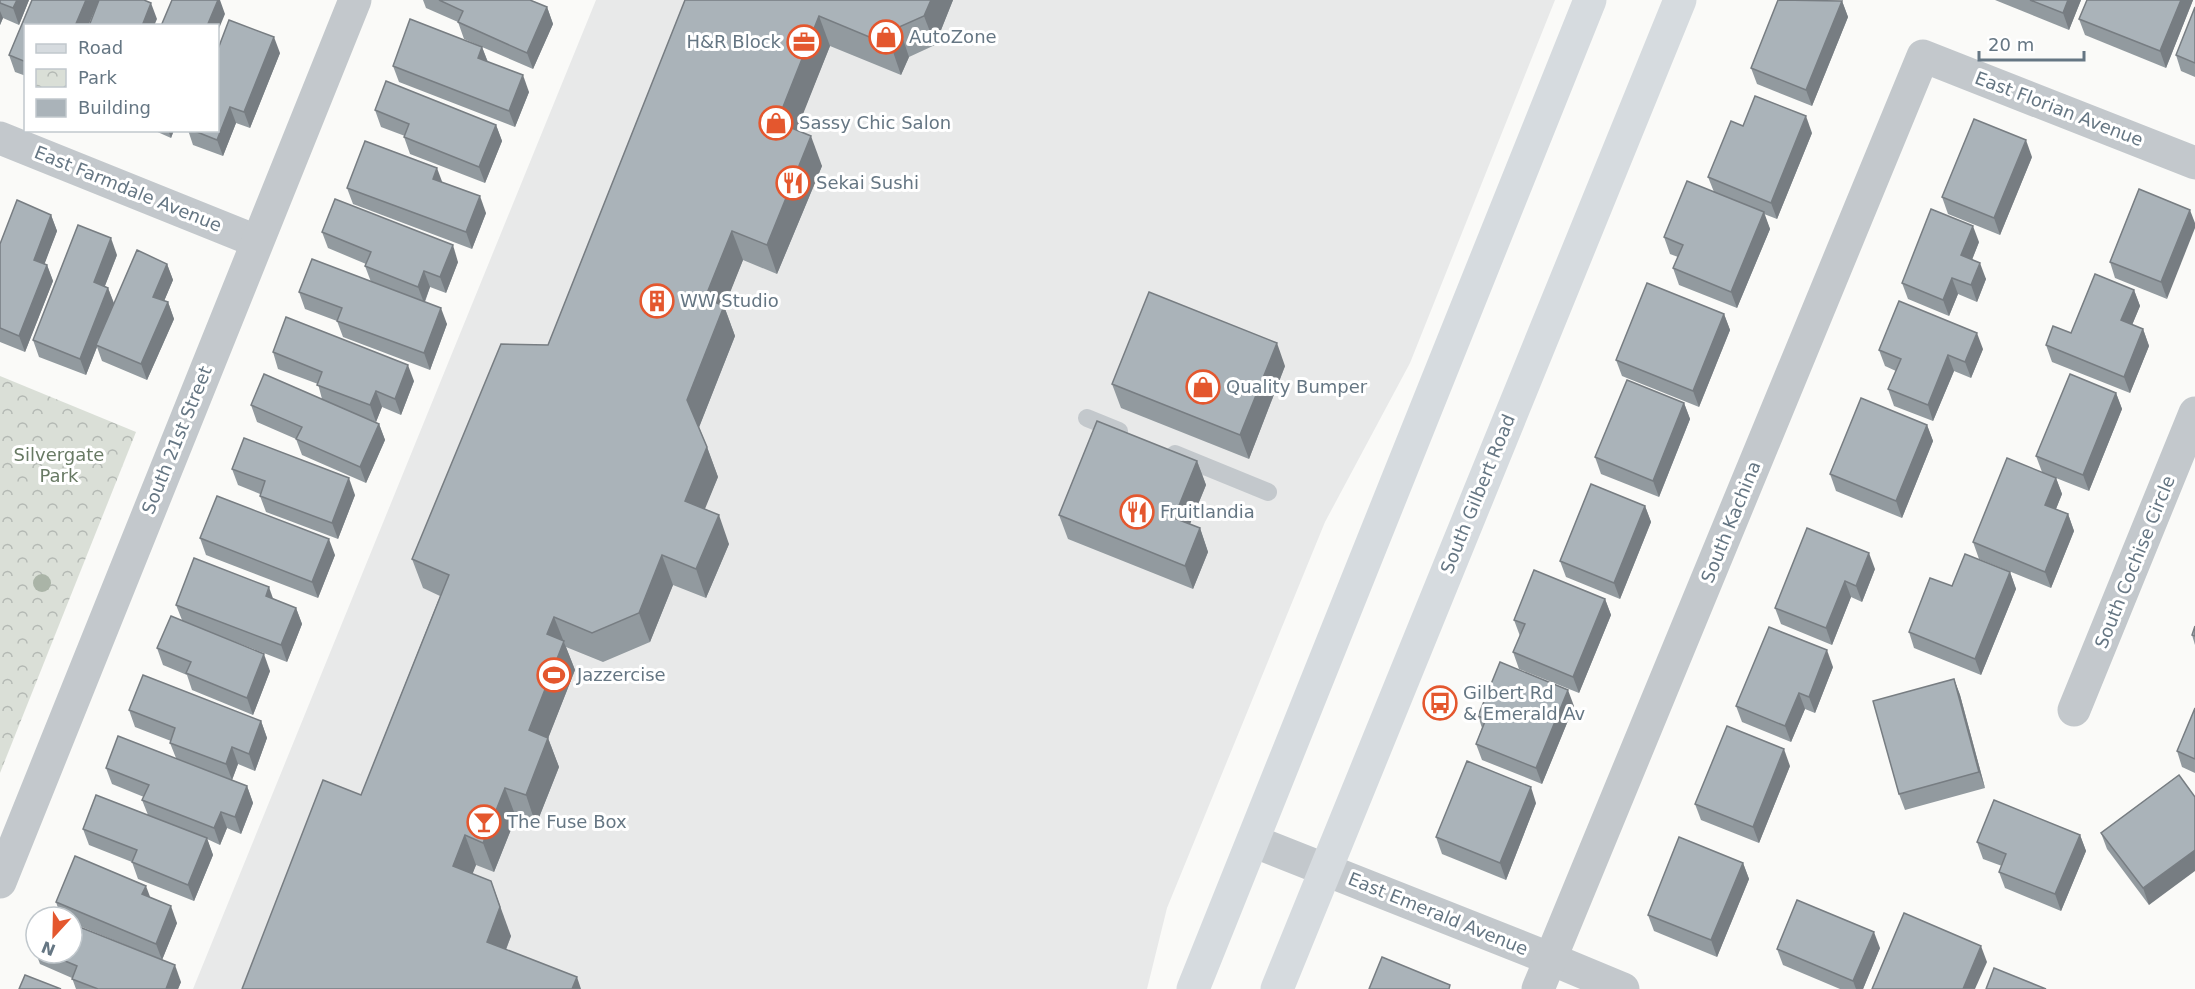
<svg xmlns="http://www.w3.org/2000/svg" width="2195" height="989" font-family="'DejaVu Sans',sans-serif">
<style>
.built{fill:#e8e9e9}
.park{fill:url(#park-crowns)}
.lines{fill:none;stroke-linecap:round;stroke-linejoin:round}
.service{stroke:#c3c8cc;stroke-width:18}
.minor{stroke:#c3c8cc;stroke-width:33}
.primary{stroke:#d6dbdf;stroke-width:33}
.tree{fill:#aab4a7}
.wall{fill:#929a9f}
.shaded-wall{fill:#777d82}
.building{fill:#aab3b9;stroke:#777d82;stroke-width:1.5}
.labels{text-anchor:middle;stroke-width:6;stroke-linejoin:round;paint-order:stroke}
.poi-label{font-size:18px;fill:#657683;stroke:#fff;text-anchor:start}
.street-label{font-size:18px;fill:#657683;stroke:#fff}
.park-label{font-size:18px;fill:#687a64;stroke:#fff}
</style>
<defs>
<pattern id="park-crowns" width="20" height="18" patternUnits="userSpaceOnUse" patternTransform="scale(1.5)"><rect width="20" height="18" fill="#dadfd7"/><path d="M2 6a3 3 0 1 1 6 0M12 15a3 3 0 1 1 6 0" fill="none" stroke="#b4b9b4"/></pattern>
</defs>
<rect width="100%" height="100%" fill="#fafaf8"/>
<!-- built -->
<polygon class="built" points="596,0 1555,0 1410,363 1325,522 1167,908 1147,989 193,989"/>
<!-- park -->
<polygon class="park" points="0,376 136,432 0,773"/>
<g class="lines">
<!-- service -->
<g class="service">
<polyline points="1087,418 1119,431"/>
<polyline points="1175,454 1268,492"/>
</g>
<!-- minor -->
<g class="minor">
<polyline points="0,138 256,241"/>
<polyline points="2074,710 2195,413"/>
<polyline points="1253,841 1551,959 1623,989"/>
<polyline points="0,882 355,0"/>
<polyline points="1538,989 1923,56 2195,163"/>
</g>
<!-- primary -->
<g class="primary">
<polyline points="1193,989 1590,0"/>
<polyline points="1277,989 1680,0"/>
</g>
</g>
<!-- trees -->
<circle class="tree" cx="42" cy="583" r="9"/>
<!-- wall -->
<g class="wall">
<polygon points="0,0 29,0 19,25 3,18 0,25"/>
<polygon points="32,0 99,0 88,26 26,26 26,76 15,72 9,55"/>
<polygon points="423,0 530,0 547,7 553,24 533,69 482,47 488,62 529,92 515,127 399,82 393,66 480,46 464,39 458,22 426,8"/>
<polygon points="685,0 953,0 935,45 909,57 901,75 830,46 796,130 822,166 777,274 743,260 724,306 735,336 699,427 707,447 718,477 704,509 729,544 706,598 673,585 650,642 603,662 566,647 575,670 548,738 559,767 536,825 516,817 494,872 476,865 472,874 511,936 506,950 242,989 361,795 440,596 423,588 412,559 548,345"/>
<polygon points="1995,0 2081,0 2069,30"/>
<polygon points="2087,0 2193,0 2166,68 2085,35 2079,19"/>
<polygon points="1842,1 1848,17 1812,106 1757,84 1751,68"/>
<polygon points="2195,7 2195,77 2181,71 2176,55"/>
<polygon points="218,49 280,53 250,128 236,123 223,156 193,145 188,130 218,130"/>
<polygon points="375,110 496,125 502,141 485,183 410,154 404,137 405,136 381,127"/>
<polygon points="153,130 174,130 171,138"/>
<polygon points="1812,133 1777,219 1764,214 1770,229 1737,308 1679,285 1673,268 1678,257 1670,254 1664,237 1714,192 1708,177"/>
<polygon points="2032,157 2000,235 1948,214 1942,197"/>
<polygon points="442,182 486,213 472,249 353,204 347,188"/>
<polygon points="2139,189 2167,299 2115,278 2110,262"/>
<polygon points="51,215 57,231 44,264 47,265 53,281 25,352 0,342 0,244"/>
<polygon points="322,232 458,262 446,293 430,287 425,302 447,324 430,370 343,337 337,321 305,309 299,292 371,282 365,266 366,264 328,248"/>
<polygon points="1979,242 1972,260 1986,279 1977,302 1958,294 1949,316 1908,299 1902,283"/>
<polygon points="117,255 105,286 108,288 114,303 167,264 173,280 164,301 168,302 174,319 147,380 102,361 97,347 86,375 39,357 33,340"/>
<polygon points="2134,290 2140,306 2132,325 2143,329 2149,346 2130,393 2052,362 2046,345 2071,333"/>
<polygon points="1724,314 1730,330 1699,407 1622,376 1616,360"/>
<polygon points="1983,349 1971,378 1954,371 1933,421 1894,406 1888,389 1896,371 1885,366 1879,350"/>
<polygon points="273,352 414,381 401,415 382,407 376,422 363,417 379,424 385,440 366,483 302,455 296,439 257,422 251,405 322,399 318,384 278,369"/>
<polygon points="1285,366 1249,459 1121,408 1112,384"/>
<polygon points="2116,393 2122,409 2089,491 2056,478 2062,494 2056,509 2068,514 2074,531 2051,588 1979,559 1973,542 2042,472 2036,456"/>
<polygon points="1684,403 1690,419 1659,497 1601,474 1595,457"/>
<polygon points="1927,425 1933,441 1902,518 1836,491 1830,474"/>
<polygon points="1197,461 1206,485 1190,524 1200,528 1208,552 1193,589 1068,539 1059,515"/>
<polygon points="232,469 355,495 338,539 266,512 260,496 260,494 238,485"/>
<polygon points="1645,506 1651,522 1620,599 1566,577 1560,561"/>
<polygon points="200,538 335,555 318,598 206,555"/>
<polygon points="1875,569 1862,602 1851,597 1832,645 1781,624 1775,608"/>
<polygon points="2010,572 2016,589 1981,675 1914,648 1909,632 1952,586"/>
<polygon points="273,599 296,608 302,624 287,662 222,637 270,671 253,715 192,690 187,675 163,665 157,648 182,620 176,605"/>
<polygon points="1605,599 1611,615 1579,693 1519,669 1513,652 1520,636 1514,620"/>
<polygon points="2195,626 2195,645 2192,635"/>
<polygon points="1833,667 1815,713 1805,709 1791,742 1742,722 1736,706"/>
<polygon points="1954,679 1960,695 1985,788 1905,810 1899,794"/>
<polygon points="1574,706 1542,784 1482,760 1476,744 1482,728 1478,716"/>
<polygon points="2195,708 2195,773 2182,767 2177,751"/>
<polygon points="129,710 261,721 267,738 255,771 238,764 232,780 247,786 253,803 241,834 227,828 220,845 207,839 213,855 194,901 138,879 132,862 89,845 83,829 148,815 142,800 144,797 112,784 106,768 176,758 170,743 171,741 135,727"/>
<polygon points="1790,766 1759,843 1701,820 1695,804"/>
<polygon points="2179,775 2149,905 2107,849 2101,833"/>
<polygon points="1536,803 1506,880 1442,854 1436,837"/>
<polygon points="2080,835 2086,851 2061,911 2005,888 1999,872 2002,866 1983,859 1977,842"/>
<polygon points="1743,863 1749,879 1717,957 1654,931 1648,915"/>
<polygon points="150,897 177,923 162,960 72,923 72,917 61,917 56,902"/>
<polygon points="36,943 36,953 72,953 181,982 178,989 76,989 72,978 40,964 34,948"/>
<polygon points="1880,948 1863,989 1840,989 1783,965 1777,949"/>
</g>
<!-- shaded-wall -->
<g class="shaded-wall">
<polygon points="17,0 29,0 19,25 13,8"/>
<polygon points="86,0 99,0 88,26 75,26"/>
<polygon points="218,0 220,0 225,14 218,31 218,26 207,26"/>
<polygon points="931,0 953,0 935,45 924,16"/>
<polygon points="2068,0 2081,0 2069,30 2063,13"/>
<polygon points="2181,0 2193,0 2166,68 2160,51"/>
<polygon points="1842,1 1848,17 1812,106 1806,90"/>
<polygon points="151,3 157,19 154,26 142,26"/>
<polygon points="547,7 553,24 533,69 527,53"/>
<polygon points="0,11 3,18 0,25"/>
<polygon points="819,16 830,46 788,152 777,122"/>
<polygon points="899,27 909,57 901,75 891,46"/>
<polygon points="274,37 280,53 250,128 244,112"/>
<polygon points="482,47 488,63 478,58"/>
<polygon points="523,75 529,92 515,127 509,111"/>
<polygon points="230,107 236,123 223,156 217,140"/>
<polygon points="1806,116 1812,133 1777,219 1771,203"/>
<polygon points="496,125 502,141 485,183 479,167"/>
<polygon points="168,130 174,130 171,138"/>
<polygon points="811,136 822,166 777,274 767,245"/>
<polygon points="2026,140 2032,157 2000,235 1994,218"/>
<polygon points="437,168 443,184 433,179"/>
<polygon points="480,196 486,213 472,249 466,232"/>
<polygon points="2190,210 2195,223 2195,228 2167,299 2161,282"/>
<polygon points="1764,212 1770,229 1737,308 1731,292"/>
<polygon points="51,215 57,231 40,276 34,260"/>
<polygon points="1973,226 1979,242 1967,272 1961,255"/>
<polygon points="732,231 743,260 716,328 705,298"/>
<polygon points="111,238 117,255 100,298 94,282"/>
<polygon points="453,245 458,262 446,293 440,277"/>
<polygon points="1980,263 1986,279 1977,302 1971,285"/>
<polygon points="167,264 173,280 159,313 153,297"/>
<polygon points="47,265 53,281 25,352 19,336"/>
<polygon points="424,271 430,287 424,303 418,287"/>
<polygon points="1952,278 1958,294 1949,316 1943,300"/>
<polygon points="108,288 114,304 96,345 97,347 86,375 80,359"/>
<polygon points="2134,290 2140,306 2127,337 2121,320"/>
<polygon points="168,302 174,319 147,380 141,364"/>
<polygon points="724,306 735,336 698,430 687,400"/>
<polygon points="441,308 447,324 430,370 424,353"/>
<polygon points="1724,314 1730,330 1699,407 1693,391"/>
<polygon points="2143,329 2149,346 2130,393 2124,377"/>
<polygon points="1977,333 1983,349 1971,378 1965,362"/>
<polygon points="1277,343 1285,366 1249,459 1240,435"/>
<polygon points="1948,355 1954,371 1933,421 1928,405"/>
<polygon points="408,365 414,381 401,415 395,399"/>
<polygon points="376,391 382,407 376,422 370,405"/>
<polygon points="2116,393 2122,409 2089,491 2083,475"/>
<polygon points="1684,403 1690,419 1659,497 1653,481"/>
<polygon points="379,424 385,440 366,483 360,467"/>
<polygon points="1927,425 1933,441 1902,518 1896,501"/>
<polygon points="707,447 718,477 696,531 685,501"/>
<polygon points="1197,461 1206,485 1183,541 1174,518"/>
<polygon points="349,478 355,495 338,539 332,523"/>
<polygon points="2056,478 2062,494 2051,521 2045,505"/>
<polygon points="1645,506 1651,522 1620,599 1614,583"/>
<polygon points="2068,514 2074,531 2051,588 2045,572"/>
<polygon points="719,515 729,544 706,598 696,569"/>
<polygon points="1200,528 1208,552 1193,589 1185,566"/>
<polygon points="329,539 335,555 318,598 312,582"/>
<polygon points="1869,553 1875,569 1862,602 1856,586"/>
<polygon points="662,555 673,585 650,642 639,613"/>
<polygon points="2010,572 2016,589 1981,675 1975,659"/>
<polygon points="1845,581 1851,597 1832,645 1826,628"/>
<polygon points="269,587 275,604 266,596"/>
<polygon points="1605,599 1611,615 1579,693 1573,677"/>
<polygon points="296,608 302,624 287,662 281,645"/>
<polygon points="554,617 575,670 540,759 529,730 547,634"/>
<polygon points="1827,650 1833,667 1815,713 1809,697"/>
<polygon points="264,654 270,671 253,715 247,698"/>
<polygon points="1954,679 1960,695 1985,788 1979,772"/>
<polygon points="1568,690 1574,706 1542,784 1536,768"/>
<polygon points="1799,693 1805,709 1791,742 1785,726"/>
<polygon points="261,721 267,738 255,771 249,754"/>
<polygon points="548,738 559,767 536,825 526,795"/>
<polygon points="232,747 238,764 232,780 226,764"/>
<polygon points="1784,749 1790,766 1759,843 1753,827"/>
<polygon points="247,786 253,803 241,834 235,817"/>
<polygon points="1531,787 1536,803 1506,880 1500,863"/>
<polygon points="505,788 516,817 494,872 483,843"/>
<polygon points="221,812 227,828 220,845 214,828"/>
<polygon points="465,835 476,865 464,896 453,866"/>
<polygon points="2080,835 2086,851 2061,911 2055,894"/>
<polygon points="207,838 213,855 194,901 188,885"/>
<polygon points="2195,850 2195,871 2149,905 2143,888"/>
<polygon points="1743,863 1749,879 1717,957 1711,940"/>
<polygon points="491,881 511,936 497,972 487,942"/>
<polygon points="146,886 152,902 142,894"/>
<polygon points="171,906 177,923 162,960 156,944"/>
<polygon points="1874,932 1880,948 1863,989 1856,989 1853,981"/>
<polygon points="1981,946 1987,962 1975,989 1963,989"/>
<polygon points="175,965 181,982 178,989 166,989"/>
<polygon points="577,977 581,989 572,989"/>
</g>
<!-- building -->
<g class="building">
<polygon points="0,0 17,0 13,8 0,3"/>
<polygon points="32,0 86,0 75,26 26,26 26,62 9,55"/>
<polygon points="99,0 144,0 151,3 142,26 89,26"/>
<polygon points="172,0 218,0 207,26 161,26"/>
<polygon points="439,0 530,0 547,7 527,53 458,22 463,11"/>
<polygon points="685,0 931,0 924,16 899,27 891,46 819,16 777,122 811,136 767,245 732,231 705,298 724,306 687,400 707,447 685,501 719,515 696,569 662,555 639,613 592,633 554,617 547,634 564,641 529,730 548,738 526,795 505,788 483,843 465,835 453,866 491,881 500,907 487,942 577,977 572,989 242,989 323,780 361,795 449,575 412,559 501,344 548,345"/>
<polygon points="1778,0 1842,1 1806,90 1751,68"/>
<polygon points="2030,0 2068,0 2063,13"/>
<polygon points="2087,0 2181,0 2160,51 2079,19"/>
<polygon points="2195,7 2195,63 2176,55"/>
<polygon points="410,19 482,47 478,58 523,75 509,111 393,66"/>
<polygon points="229,20 274,37 244,112 230,107 217,140 192,130 218,130 218,49"/>
<polygon points="386,81 496,125 479,167 404,137 409,124 375,110"/>
<polygon points="1755,96 1806,116 1771,203 1708,177 1731,121 1743,126"/>
<polygon points="1974,119 2026,140 1994,218 1942,197"/>
<polygon points="365,141 437,168 433,179 480,196 466,232 347,188"/>
<polygon points="1687,181 1764,212 1731,292 1673,268 1683,245 1664,237"/>
<polygon points="2139,189 2190,210 2161,282 2110,262"/>
<polygon points="335,199 453,245 440,277 424,271 418,287 365,266 371,252 322,232"/>
<polygon points="17,200 51,215 34,260 47,265 19,336 0,328 0,244"/>
<polygon points="1931,209 1973,226 1961,255 1980,263 1971,285 1952,278 1943,300 1902,283"/>
<polygon points="78,225 111,238 94,282 108,288 80,359 33,340"/>
<polygon points="137,250 167,264 153,297 168,302 141,364 96,345"/>
<polygon points="312,259 441,308 424,353 337,321 342,308 299,292"/>
<polygon points="2095,274 2134,290 2121,320 2143,329 2124,377 2046,345 2053,326 2071,333"/>
<polygon points="1647,283 1724,314 1693,391 1616,360"/>
<polygon points="1149,292 1277,343 1240,435 1112,384"/>
<polygon points="1899,301 1977,333 1965,362 1948,355 1928,405 1888,389 1901,359 1879,350"/>
<polygon points="286,317 408,365 395,399 376,391 370,405 317,385 322,372 273,352"/>
<polygon points="264,374 379,424 360,467 296,439 302,427 251,405"/>
<polygon points="2070,374 2116,393 2083,475 2036,456"/>
<polygon points="1627,380 1684,403 1653,481 1595,457"/>
<polygon points="1861,398 1927,425 1896,501 1830,474"/>
<polygon points="1097,421 1197,461 1174,518 1200,528 1185,566 1059,515"/>
<polygon points="244,438 349,478 332,523 260,496 265,481 232,469"/>
<polygon points="2007,458 2056,478 2045,505 2068,514 2045,572 1973,542"/>
<polygon points="1591,484 1645,506 1614,583 1560,561"/>
<polygon points="217,496 329,539 312,582 200,538"/>
<polygon points="1807,528 1869,553 1856,586 1845,581 1826,628 1775,608"/>
<polygon points="1965,554 2010,572 1975,659 1909,632 1930,578 1952,586"/>
<polygon points="194,558 269,587 266,596 296,608 281,645 176,605"/>
<polygon points="1534,570 1605,599 1573,677 1513,652 1525,624 1514,620"/>
<polygon points="171,616 264,654 247,698 186,673 191,662 157,648"/>
<polygon points="2195,626 2195,636 2192,635"/>
<polygon points="1769,627 1827,650 1809,697 1799,693 1785,726 1736,706"/>
<polygon points="1500,662 1568,690 1536,768 1476,744 1486,719 1478,716"/>
<polygon points="143,675 261,721 249,754 232,747 226,764 170,743 175,728 129,710"/>
<polygon points="1954,679 1979,772 1899,794 1873,701"/>
<polygon points="2195,708 2195,759 2177,751"/>
<polygon points="1727,726 1784,749 1753,827 1695,804"/>
<polygon points="118,736 247,786 235,817 221,812 214,828 142,800 149,785 106,768"/>
<polygon points="1467,761 1531,787 1500,863 1436,837"/>
<polygon points="2179,775 2195,797 2195,850 2143,888 2101,833"/>
<polygon points="96,795 207,838 188,885 132,862 137,850 83,829"/>
<polygon points="1994,800 2080,835 2055,894 1999,872 2006,854 1977,842"/>
<polygon points="1679,837 1743,863 1711,940 1648,915"/>
<polygon points="75,856 146,886 142,894 171,906 156,944 56,902"/>
<polygon points="1797,900 1874,932 1853,981 1777,949"/>
<polygon points="1904,913 1981,946 1963,989 1872,989"/>
<polygon points="72,924 175,965 166,989 98,989 72,979 77,966 46,953 72,953"/>
<polygon points="1382,957 1450,985 1449,989 1369,989"/>
<polygon points="1994,968 2046,989 1986,989"/>
<polygon points="25,975 61,989 19,989"/>
</g>
<!-- icons -->
<defs>
<g id="shop-ring" transform="scale(1.725)"><circle r="9.5" fill="#fff" stroke="#e4572e" stroke-width="1.5"/><path d="M-5-2.5h2.3a2.7 3.5 0 0 1 5.4 0H5L5.5 6h-11ZM-1.5-2.5h3a1.5 2.3 0 0 0-3 0Z" fill="#e4572e"/></g>
<g id="office-ring" transform="scale(1.725)"><circle r="9.5" fill="#fff" stroke="#e4572e" stroke-width="1.5"/><path d="M-6-3h4V-5.5h4V-3h4V5H-6ZM-1-4.5V-3h2v-1.5ZM-6 0V1H6V0Z" fill="#e4572e"/></g>
<g id="restaurant-ring" transform="scale(1.725)"><circle r="9.5" fill="#fff" stroke="#e4572e" stroke-width="1.5"/><path d="M-5-6h1v4h1v-4h1v4h1v-4h1v5L-1.5 .5V6h-2V.5L-5-1ZM5-6V6H3V1.5H1.5Q1.5-4 5-6Z" fill="#e4572e"/></g>
<g id="building-ring" transform="scale(1.725)"><circle r="9.5" fill="#fff" stroke="#e4572e" stroke-width="1.5"/><path d="M-4-6H4V6H1V3H-1V6H-4ZM-2.5-4.3h1.7v1.8h-1.7ZM.8-4.3h1.7v1.8H.8ZM-2.5-1h1.7V.8h-1.7ZM.8-1h1.7V.8H.8Z" fill="#e4572e"/></g>
<g id="stadium-ring" transform="scale(1.725)"><circle r="9.5" fill="#fff" stroke="#e4572e" stroke-width="1.5"/><path d="M0-5a6.5 5 0 1 0 0 10a6.5 5 0 1 0 0-10ZM-3.5-1.8h7v3.6h-7Z" fill="#e4572e"/></g>
<g id="bus-ring" transform="scale(1.725)"><circle r="9.5" fill="#fff" stroke="#e4572e" stroke-width="1.5"/><path d="M-5-6H5V4H4V6H2V4H-2V6H-4V4H-5ZM-3.5-4V0h7V-4ZM-3.5 1.2v1.5H-2V1.2ZM2 1.2v1.5H3.5V1.2Z" fill="#e4572e"/></g>
<g id="bar-ring" transform="scale(1.725)"><circle r="9.5" fill="#fff" stroke="#e4572e" stroke-width="1.5"/><path d="M-6-5H6L.8 .8V4.5H3.5V6h-7V4.5H-.8V.8Z" fill="#e4572e"/></g>
</defs>
<g fill-rule="evenodd">
<use href="#shop-ring" x="886" y="37"/>
<use href="#office-ring" x="804" y="42"/>
<use href="#shop-ring" x="776" y="123"/>
<use href="#restaurant-ring" x="793" y="183"/>
<use href="#building-ring" x="657" y="301"/>
<use href="#shop-ring" x="1203" y="387"/>
<use href="#restaurant-ring" x="1137" y="512"/>
<use href="#stadium-ring" x="554" y="675"/>
<use href="#bus-ring" x="1440" y="703"/>
<use href="#bar-ring" x="484" y="822"/>
</g>
<g class="labels">
<!-- poi labels -->
<g class="poi-label">
<text x="909" y="43">AutoZone</text>
<text x="781" y="48" text-anchor="end">H&amp;R Block</text>
<text x="799" y="129">Sassy Chic Salon</text>
<text x="816" y="189">Sekai Sushi</text>
<text x="680" y="307">WW Studio</text>
<text x="1226" y="393">Quality Bumper</text>
<text x="1160" y="518">Fruitlandia</text>
<text x="577" y="681">Jazzercise</text>
<text x="1463" y="699">Gilbert Rd<tspan x="1463" dy="21">&amp; Emerald Av</tspan></text>
<text x="507" y="828">The Fuse Box</text>
</g>
<!-- street labels -->
<g class="street-label">
<text transform="translate(2059 109) rotate(21)" y="6">East Florian Avenue</text>
<text transform="translate(128 189) rotate(22)" y="6">East Farmdale Avenue</text>
<text transform="translate(177 440) rotate(-68)" y="6">South 21st Street</text>
<text transform="translate(1478 494) rotate(-68)" y="6">South Gilbert Road</text>
<text transform="translate(1731 522) rotate(-68)" y="6">South Kachina</text>
<text transform="translate(2135 562) rotate(-68)" y="6">South Cochise Circle</text>
<text transform="translate(1438 914) rotate(22)" y="6">East Emerald Avenue</text>
</g>
<!-- park labels -->
<g class="park-label">
<text x="59" y="461">Silvergate<tspan x="59" dy="21">Park</tspan></text>
</g>
</g>
<!-- legend -->
<rect x="24" y="24" width="195" height="108" fill="#ffffff" stroke="#c1c8cd" stroke-width="1.5"/>
<rect x="36" y="44" width="30" height="9" fill="#d6dbdf" stroke="#c1c8cd" stroke-width="1.5"/>
<text x="78" y="54" font-size="18" fill="#657683">Road</text>
<rect x="36" y="69" width="30" height="18" fill="url(#park-crowns)" stroke="#c1c8cd" stroke-width="1.5"/>
<text x="78" y="84" font-size="18" fill="#657683">Park</text>
<rect x="36" y="99" width="30" height="18" fill="#aab3b9" stroke="#c1c8cd" stroke-width="1.5"/>
<text x="78" y="114" font-size="18" fill="#657683">Building</text>
<!-- north arrow -->
<g transform="translate(54 935) rotate(202)"><circle r="28" fill="#ffffff" stroke="#c1c8cd" stroke-width="1.5"/>
<path d="M0-4.5L10 22L0 15L-10 22Z" fill="#e4572e"/>
<text y="-9" font-size="16" font-weight="bold" text-anchor="middle" fill="#657683">N</text>
</g>
<!-- scale -->
<path d="M1979 51v9h105v-9" fill="none" stroke="#657683" stroke-width="3"/>
<text x="1988" y="51" font-size="18" fill="#657683" stroke="#ffffff" stroke-width="4.5" paint-order="stroke">20 m</text>
</svg>
